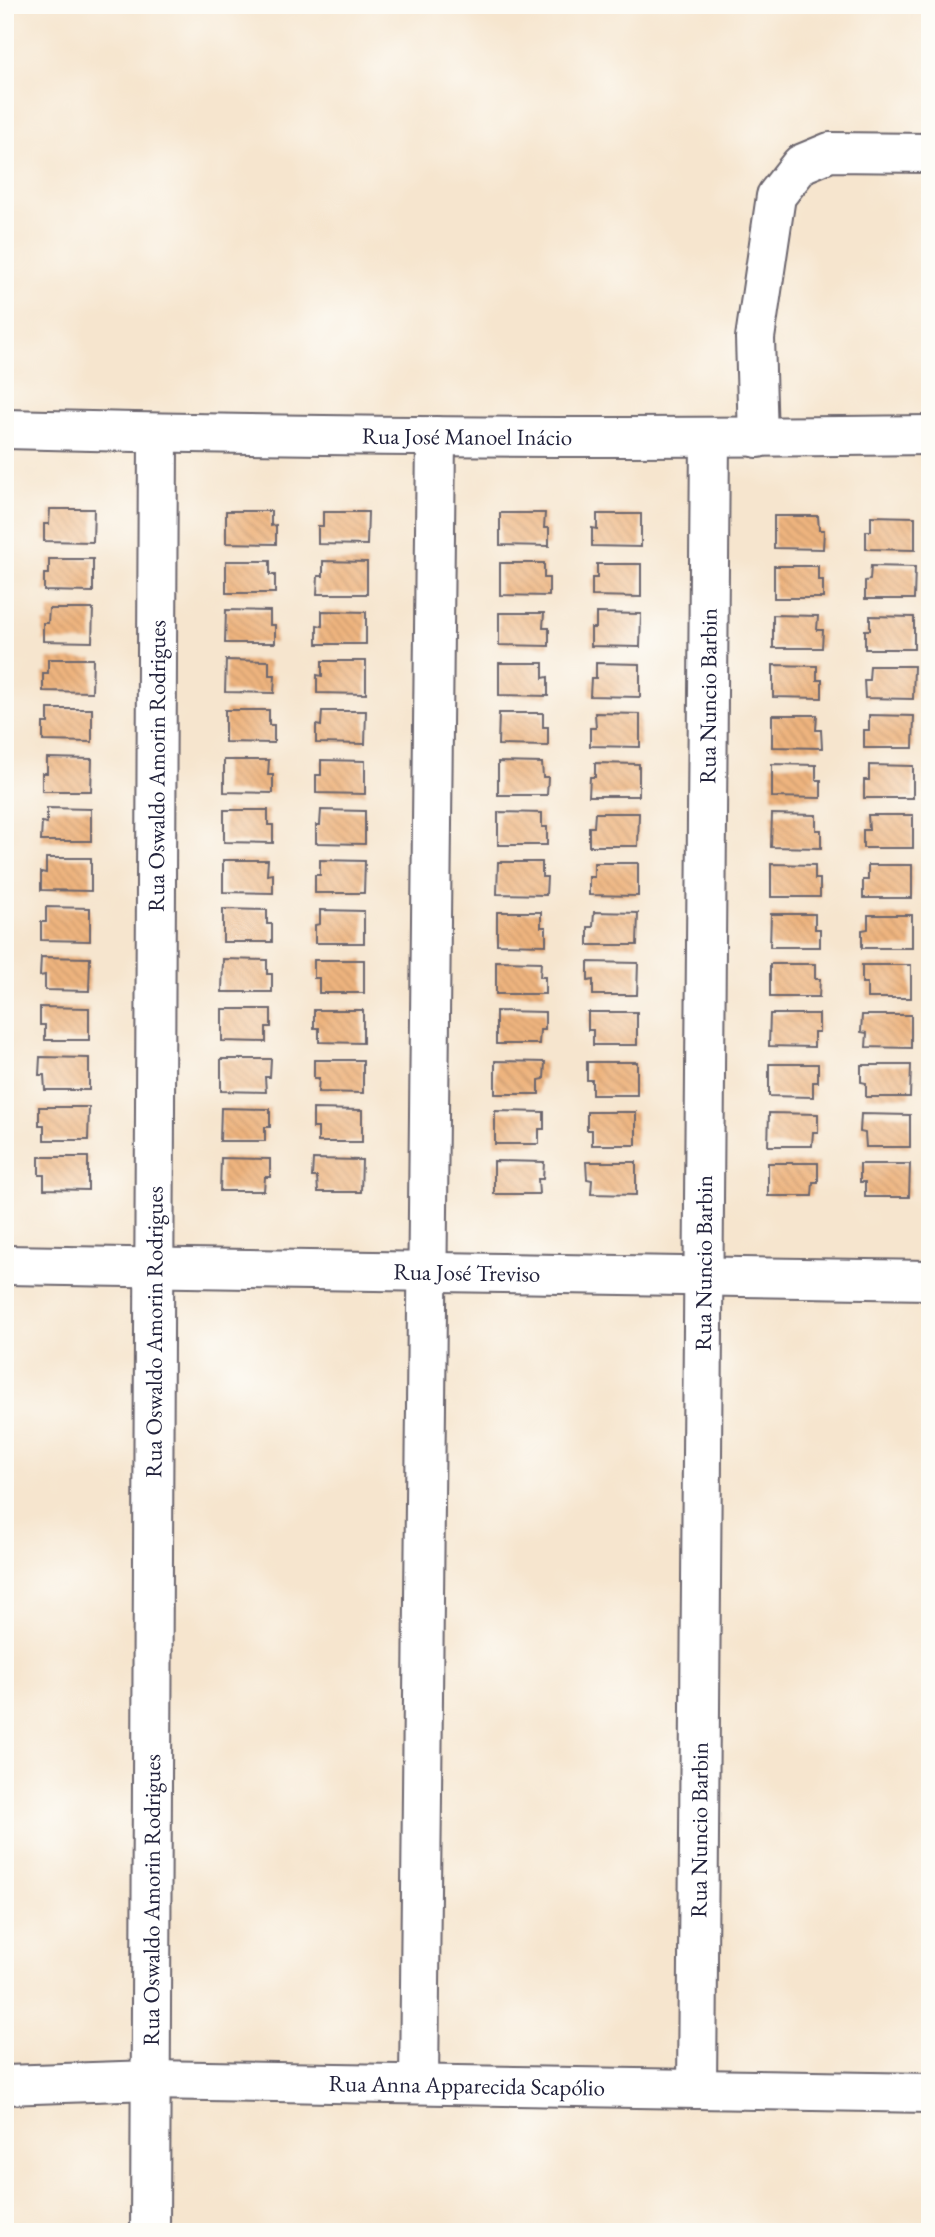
<svg xmlns="http://www.w3.org/2000/svg" width="935" height="2237" font-family="'EB Garamond',serif">
<style>
.building{fill:url(#building-back-hatch)}
.lines{fill:none;stroke-linecap:round;stroke-linejoin:round}
.minor-casing{stroke:#6c666e;stroke-width:42}
.minor{stroke:#fff;stroke-width:38}
.labels{text-anchor:middle;stroke-width:7;stroke-linejoin:round;paint-order:stroke}
.street-label{font-size:23px;fill:#22223b;stroke:#fdfcf7}
</style>
<defs>
<pattern id="building-back-hatch" width="6" height="6" patternUnits="userSpaceOnUse" patternTransform="scale(1.75)"><rect width="6" height="6" fill="#eeb47e"/><path d="M-1 5l2 2M0 0l6 6M5-1l2 2" fill="none" stroke="#cc9a6e"/></pattern>
</defs>
<rect width="100%" height="100%" fill="#fdfcf7"/>
<filter id="ink" filterUnits="userSpaceOnUse"><feTurbulence type="fractalNoise" baseFrequency=".0143" numOctaves="2"/><feDisplacementMap in="SourceGraphic" scale="14" xChannelSelector="R" yChannelSelector="G"/><feConvolveMatrix kernelMatrix="1 2 1 2 8 2 1 2 1" color-interpolation-filters="sRGB"/></filter>
<filter id="wash" filterUnits="userSpaceOnUse"><feTurbulence type="fractalNoise" baseFrequency=".00686" numOctaves="4" result="noise"/><feDisplacementMap in="SourceGraphic" scale="28" xChannelSelector="R" yChannelSelector="G"/><feGaussianBlur stdDeviation="1.57" result="paint"/><feColorMatrix in="noise" values="0 0 0 0 0 0 0 0 0 0 0 0 0 0 0 0 0 1.4 0 .05"/><feComposite in="paint" operator="in"/></filter>
<g filter="url(#wash)">
<rect width="100%" height="100%" fill="#f6e5ce"/>
<g id="blocks">
<!-- building -->
<g class="building">
<polygon points="50,509 94,509 93,542 44,541 44,524 49,524"/>
<polygon points="226,511 271,511 271,526 276,525 276,544 226,543"/>
<polygon points="323,512 368,512 367,545 318,544 318,526 323,526"/>
<polygon points="500,513 545,513 544,528 549,528 549,546 500,545"/>
<polygon points="597,514 641,514 641,547 592,546 592,528 597,529"/>
<polygon points="774,516 818,516 819,530 824,530 823,549 774,548"/>
<polygon points="871,516 915,517 915,550 866,549 866,531 871,531"/>
<polygon points="49,559 93,559 93,592 44,591 44,574 49,574"/>
<polygon points="226,561 270,561 270,575 275,575 275,593 226,593"/>
<polygon points="323,561 367,562 367,594 317,594 318,576 323,576"/>
<polygon points="500,563 544,563 544,578 549,578 549,596 500,595"/>
<polygon points="597,564 641,564 641,597 592,596 592,578 597,578"/>
<polygon points="774,566 818,566 818,580 823,580 823,598 774,598"/>
<polygon points="871,566 915,567 914,599 865,599 865,581 870,580"/>
<polygon points="49,609 93,609 92,642 43,641 43,623 48,623"/>
<polygon points="226,610 270,611 270,625 275,625 275,643 225,643"/>
<polygon points="322,611 366,612 366,644 317,644 317,625 322,626"/>
<polygon points="499,613 544,613 543,628 549,628 549,646 499,645"/>
<polygon points="596,613 641,614 640,647 591,646 591,628 596,628"/>
<polygon points="773,615 818,616 817,630 823,630 822,648 773,648"/>
<polygon points="870,616 914,617 914,649 865,649 865,630 870,630"/>
<polygon points="48,659 93,659 92,692 43,691 43,673 48,673"/>
<polygon points="226,660 269,661 269,675 275,675 274,693 225,692"/>
<polygon points="322,661 366,661 366,694 317,693 317,675 322,676"/>
<polygon points="499,663 543,663 543,678 548,677 548,696 499,695"/>
<polygon points="596,663 640,664 640,697 590,696 591,678 596,678"/>
<polygon points="773,665 817,666 817,680 822,680 822,698 773,697"/>
<polygon points="870,666 914,666 913,699 865,698 864,680 869,680"/>
<polygon points="48,709 92,709 92,742 43,741 43,723 48,723"/>
<polygon points="225,710 269,710 269,725 274,725 274,743 225,742"/>
<polygon points="322,711 366,711 365,744 316,743 316,725 321,726"/>
<polygon points="499,713 543,713 543,727 548,727 548,746 498,745"/>
<polygon points="595,713 640,714 640,747 590,746 590,728 596,728"/>
<polygon points="772,715 817,715 816,730 821,730 822,748 772,747"/>
<polygon points="869,715 914,716 913,748 864,748 864,730 869,730"/>
<polygon points="47,758 92,759 91,791 42,791 42,773 47,773"/>
<polygon points="224,760 269,760 268,775 273,775 273,793 224,792"/>
<polygon points="321,760 365,761 365,794 316,793 316,775 321,775"/>
<polygon points="498,762 542,763 543,777 548,777 547,795 498,795"/>
<polygon points="595,763 639,764 639,796 589,796 590,777 595,777"/>
<polygon points="772,764 816,765 816,780 821,780 821,798 772,797"/>
<polygon points="869,765 913,766 913,798 864,798 864,780 869,780"/>
<polygon points="47,808 91,809 91,841 41,841 42,822 47,823"/>
<polygon points="224,810 268,810 268,825 273,825 273,843 224,842"/>
<polygon points="321,810 365,811 365,844 316,843 316,825 320,825"/>
<polygon points="498,812 542,813 542,827 547,827 547,845 498,845"/>
<polygon points="595,813 639,813 638,846 589,846 589,827 594,827"/>
<polygon points="772,814 816,815 816,830 821,830 821,848 771,847"/>
<polygon points="868,815 913,815 913,848 863,848 863,830 869,830"/>
<polygon points="46,858 91,858 91,891 41,890 41,872 46,873"/>
<polygon points="223,860 268,860 267,875 273,874 273,893 223,892"/>
<polygon points="320,860 365,861 364,893 315,893 315,875 320,875"/>
<polygon points="498,862 542,862 542,877 547,877 546,895 497,894"/>
<polygon points="594,863 638,863 638,896 589,895 589,877 594,877"/>
<polygon points="771,864 815,865 815,879 820,879 820,897 771,897"/>
<polygon points="868,865 912,865 912,898 863,898 863,880 868,880"/>
<polygon points="46,907 90,908 90,941 41,940 41,922 46,922"/>
<polygon points="223,909 267,910 267,924 272,924 272,942 223,942"/>
<polygon points="320,910 364,911 364,943 315,943 315,925 320,924"/>
<polygon points="497,912 541,912 541,927 546,927 546,945 497,944"/>
<polygon points="594,912 638,913 637,945 588,945 588,927 593,927"/>
<polygon points="771,914 815,914 815,929 820,929 820,947 770,947"/>
<polygon points="868,915 912,915 912,948 862,948 862,930 868,929"/>
<polygon points="41,957 90,958 89,991 45,990 45,975 40,976"/>
<polygon points="223,959 267,960 267,974 272,974 272,992 222,992"/>
<polygon points="314,960 364,960 364,993 319,993 319,978 314,978"/>
<polygon points="496,961 541,962 540,977 545,977 545,994 496,994"/>
<polygon points="588,962 638,963 637,995 593,995 593,980 588,981"/>
<polygon points="770,964 815,964 815,979 820,979 819,997 770,997"/>
<polygon points="862,965 911,965 911,998 867,998 867,983 862,983"/>
<polygon points="40,1007 89,1008 89,1040 45,1040 45,1025 40,1025"/>
<polygon points="222,1009 271,1009 271,1027 266,1027 266,1042 222,1041"/>
<polygon points="314,1010 363,1010 363,1043 319,1042 319,1028 314,1028"/>
<polygon points="496,1011 545,1012 545,1030 540,1030 539,1044 496,1044"/>
<polygon points="588,1012 637,1012 637,1045 593,1045 593,1030 588,1030"/>
<polygon points="770,1014 819,1014 819,1032 814,1032 814,1047 769,1046"/>
<polygon points="862,1015 911,1015 911,1048 866,1047 867,1033 861,1032"/>
<polygon points="40,1057 89,1058 89,1090 45,1090 44,1075 39,1075"/>
<polygon points="221,1059 271,1059 270,1077 265,1077 266,1092 221,1091"/>
<polygon points="314,1060 363,1060 363,1093 318,1092 319,1078 314,1078"/>
<polygon points="495,1061 545,1062 544,1079 539,1080 539,1094 495,1094"/>
<polygon points="587,1062 637,1062 637,1095 592,1095 592,1080 587,1080"/>
<polygon points="769,1064 818,1064 818,1082 813,1082 813,1097 769,1096"/>
<polygon points="861,1065 911,1065 910,1097 866,1097 866,1083 861,1082"/>
<polygon points="39,1107 89,1107 88,1140 44,1140 44,1125 39,1125"/>
<polygon points="221,1108 270,1109 270,1127 265,1127 265,1141 220,1141"/>
<polygon points="313,1109 362,1110 362,1142 318,1142 318,1128 313,1128"/>
<polygon points="495,1111 544,1112 544,1129 539,1129 539,1144 495,1144"/>
<polygon points="587,1112 636,1112 636,1145 592,1145 592,1130 587,1130"/>
<polygon points="769,1113 818,1114 818,1132 813,1132 812,1146 768,1146"/>
<polygon points="861,1114 910,1115 910,1147 866,1147 865,1133 860,1132"/>
<polygon points="39,1157 88,1157 88,1190 44,1189 44,1175 39,1175"/>
<polygon points="221,1158 270,1159 270,1177 265,1177 264,1191 220,1191"/>
<polygon points="313,1159 362,1160 361,1192 318,1192 317,1177 312,1177"/>
<polygon points="494,1161 544,1162 543,1179 538,1179 539,1194 494,1194"/>
<polygon points="586,1162 636,1162 636,1195 591,1194 592,1180 587,1179"/>
<polygon points="768,1163 818,1163 818,1182 813,1182 812,1196 768,1196"/>
<polygon points="860,1164 910,1164 909,1197 865,1197 865,1182 860,1182"/>
</g>
</g>
</g>
<g filter="url(#ink)">
<use href="#blocks" fill-opacity="0" stroke="#6c666e" stroke-width="2"/>
<g class="lines">
<!-- minor casing -->
<g class="minor-casing">
<g id="minor">
<path id="s1" d="M 5,429 C 313,437 622,439 930,435"/>
<polyline points="758,438 755,338 776,196 801,164 830,152 930,153"/>
<path id="s2" d="M 5,1265 L 930,1280"/>
<polyline points="419,2084 436,436"/>
<path id="s3" d="M 5,2085 L 151,2080 L 930,2093"/>
<path id="s4" d="M 697,2089 L 710,437"/>
<path id="s5" d="M 150,2232 L 158,433"/>
</g>
</g>
<!-- minor -->
<use href="#minor" class="minor"/>
</g>
</g>
<g class="labels">
<!-- street labels -->
<g class="street-label">
<text dy="8" stroke="none"><textPath href="#s1" startOffset="462">Rua José Manoel Inácio</textPath></text>
<text dy="8" stroke="none"><textPath href="#s4" startOffset="1393">Rua Nuncio Barbin</textPath></text>
<text dy="8" stroke="none"><textPath href="#s5" startOffset="1466">Rua Oswaldo Amorin Rodrigues</textPath></text>
<text dy="8" stroke="none"><textPath href="#s4" startOffset="826">Rua Nuncio Barbin</textPath></text>
<text dy="8" stroke="none"><textPath href="#s2" startOffset="462">Rua José Treviso</textPath></text>
<text dy="8" stroke="none"><textPath href="#s5" startOffset="900">Rua Oswaldo Amorin Rodrigues</textPath></text>
<text dy="8" stroke="none"><textPath href="#s4" startOffset="259">Rua Nuncio Barbin</textPath></text>
<text dy="8" stroke="none"><textPath href="#s5" startOffset="332">Rua Oswaldo Amorin Rodrigues</textPath></text>
<text dy="8" stroke="none"><textPath href="#s3" startOffset="462">Rua Anna Apparecida Scapólio</textPath></text>
</g>
</g>
<!-- margin -->
<rect width="935" height="2237" fill="none" stroke="#fdfcf7" stroke-width="28"/>
</svg>
